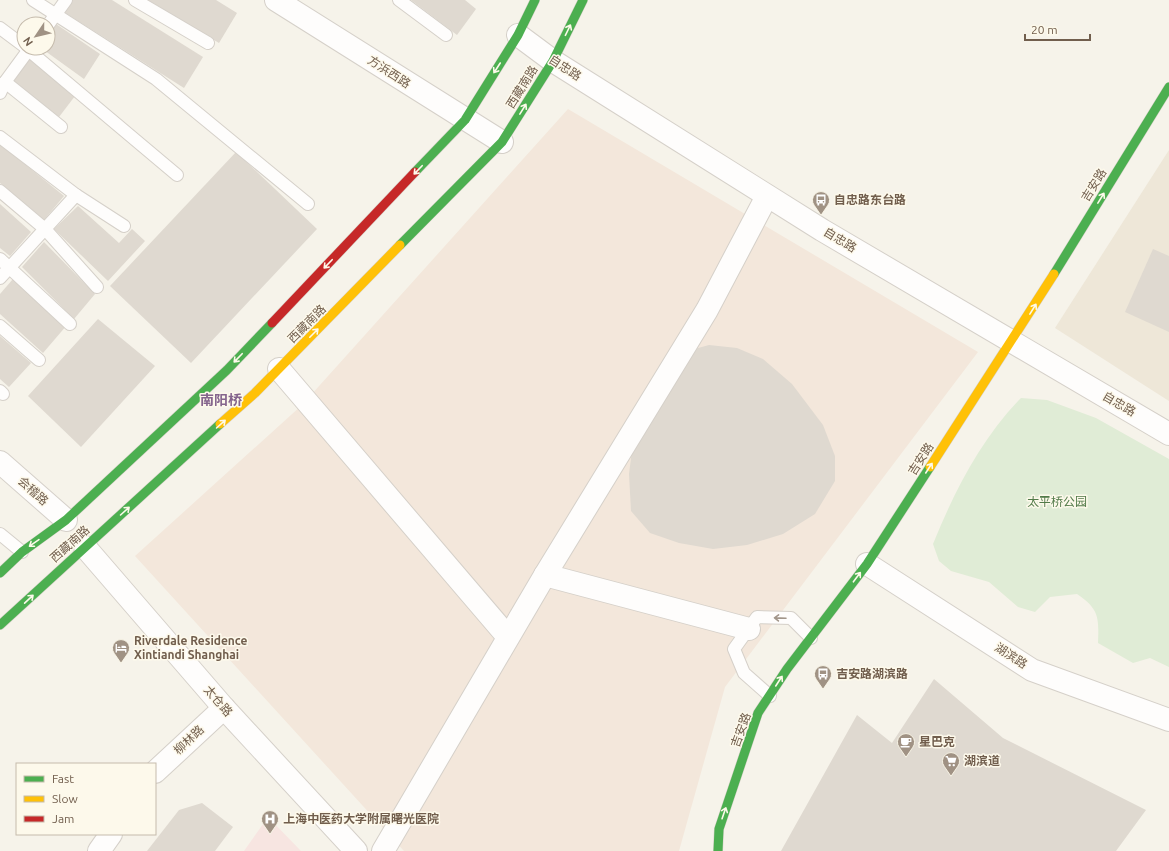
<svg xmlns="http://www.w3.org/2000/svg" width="1169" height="851" font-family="Ubuntu,'Noto Sans SC',sans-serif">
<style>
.residential{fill:#eee7d8}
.commercial{fill:#f3e7db}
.medical{fill:#f7e5e1}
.green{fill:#e0ecd6}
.building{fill:#dfd9d0}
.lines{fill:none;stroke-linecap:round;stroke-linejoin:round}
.lane-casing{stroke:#d5d0c9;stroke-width:14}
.street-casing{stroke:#d5d0c9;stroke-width:24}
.fast-casing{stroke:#d5d0c8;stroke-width:10}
.slow-casing{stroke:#d5d0c8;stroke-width:10}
.jam-casing{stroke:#d5d0c8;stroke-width:10}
.lane{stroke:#fefdfc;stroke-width:12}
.street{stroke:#fefdfc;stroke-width:22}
.fast{stroke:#4caf50;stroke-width:9}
.slow{stroke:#ffc107;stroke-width:9}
.jam{stroke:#c62828;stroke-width:9}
.oneway{stroke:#fdf9eb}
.oneway2{stroke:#a2968a}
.labels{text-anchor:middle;stroke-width:3;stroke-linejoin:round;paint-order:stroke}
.street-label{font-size:12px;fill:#715e4d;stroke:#fdf9eb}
.poi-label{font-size:12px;font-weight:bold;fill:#715e4d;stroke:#fdf9eb;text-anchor:start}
.park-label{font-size:12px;fill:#527b49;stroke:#fdf9eb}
.quarter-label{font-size:14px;font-weight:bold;fill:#85658d;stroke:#fdf9eb}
</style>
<rect width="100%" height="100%" fill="#f6f3ea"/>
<!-- residential -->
<polygon class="residential" points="1169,150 1169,401 1055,328"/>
<!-- commercial -->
<polygon class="commercial" points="568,109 978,352 725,687 679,851 404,851 135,556 302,405"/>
<!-- medical -->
<polygon class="medical" points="268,817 301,851 244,851"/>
<!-- green -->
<path class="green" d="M 1021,398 L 1047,400 L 1096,418 L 1169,459 L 1169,667 L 1150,658 L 1133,663 L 1098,643 C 1099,617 1099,609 1077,594 L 1050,597 L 1035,612 L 1018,607 L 989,582 L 951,571 L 939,561 L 933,544 C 954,492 981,439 1021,398 Z"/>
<!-- building -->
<g class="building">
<polygon points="72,0 112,0 203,57 184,88 64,12"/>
<polygon points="148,0 216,0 237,13 219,43"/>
<polygon points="411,0 465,0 476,9 457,35"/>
<polygon points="56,24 100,54 84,79 41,48 48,48 48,37"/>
<polygon points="29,58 75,96 59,117 12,80"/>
<polygon points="0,144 64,196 44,220 0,183"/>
<polygon points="236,152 317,229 191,363 110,286"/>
<polygon points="0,204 31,232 10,256 0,248"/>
<polygon points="78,206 119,243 132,229 145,241 108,281 54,229"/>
<polygon points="44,242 95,294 74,319 22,267"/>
<polygon points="1153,249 1169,256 1169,332 1125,312"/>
<polygon points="13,279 67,325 43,353 0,314 0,294"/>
<polygon points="98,319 155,366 81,447 28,396"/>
<polygon points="0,336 31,363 9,387 0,379"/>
<polygon points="709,345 737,348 763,359 792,384 823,425 835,456 835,481 815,514 783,534 747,545 713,549 679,543 650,533 631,511 629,474 635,427 680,353"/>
<polygon points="934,679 1003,738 1146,810 1116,851 781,851 857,715 892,743"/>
<polygon points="202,803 233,827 215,851 147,851 179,810"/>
</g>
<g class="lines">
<!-- lane casing -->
<g class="lane-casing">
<g id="lane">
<polyline points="33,0 156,79 308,204"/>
<polyline points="135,0 208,43"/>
<polyline points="399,0 446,35"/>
<polyline points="48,25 66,0"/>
<polyline points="0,28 24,46"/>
<polyline points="26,48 177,175"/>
<polyline points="5,82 61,127"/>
<polyline points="0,93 5,82 30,48"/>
<polyline points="0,137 76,195 124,226"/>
<polyline points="0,191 45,229 97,287"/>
<polyline points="0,259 70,324"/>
<polyline points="0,278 76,195"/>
<polyline points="0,326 39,360"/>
<polyline points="0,391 3,394"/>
<polyline points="0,534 22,552"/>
<polyline points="770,696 744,673 734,649 757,617 791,618 811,638"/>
</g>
</g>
<!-- street casing -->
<g class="street-casing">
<g id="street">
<polyline points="276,0 502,142"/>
<polyline points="518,35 553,61 822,230 1169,434"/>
<polyline points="279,369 508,637"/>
<polyline points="0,462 66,520"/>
<polyline points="85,547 224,708 356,851"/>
<polyline points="867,564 1032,670 1169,720"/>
<polyline points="545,575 749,629"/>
<polyline points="155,772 224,708"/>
<polyline points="99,851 111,834"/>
<polyline points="383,851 545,575 707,310 767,196"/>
</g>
</g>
<!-- fast casing -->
<g class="fast-casing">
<g id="fast">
<polyline points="415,172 465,120 518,35 535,0"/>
<polyline points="400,245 502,142 553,61 583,0"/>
<polyline points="1054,274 1169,87"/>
<polyline points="0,573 22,552 66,520 227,370 272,323"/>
<polyline points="0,625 220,424"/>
<polyline points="718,851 719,829 758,713 787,669 867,564 930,467"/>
</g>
</g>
<!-- slow casing -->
<g class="slow-casing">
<g id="slow">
<polyline points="220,424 255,393 400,245"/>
<polyline points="930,467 1054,274"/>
</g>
</g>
<!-- jam casing -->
<g class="jam-casing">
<polyline id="jam" points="272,323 415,172"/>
</g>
<!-- lane -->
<use href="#lane" class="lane"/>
<!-- street -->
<use href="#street" class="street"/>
<!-- fast -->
<use href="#fast" class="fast"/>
<!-- slow -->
<use href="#slow" class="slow"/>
<!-- jam -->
<use href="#jam" class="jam"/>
</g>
<!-- one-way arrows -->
<defs><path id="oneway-shaft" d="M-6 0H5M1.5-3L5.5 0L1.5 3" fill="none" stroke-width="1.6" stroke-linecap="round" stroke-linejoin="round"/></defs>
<g class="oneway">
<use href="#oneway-shaft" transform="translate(568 30) rotate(-64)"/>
<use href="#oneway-shaft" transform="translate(497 68) rotate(123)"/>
<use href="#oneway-shaft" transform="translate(523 109) rotate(-58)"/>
<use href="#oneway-shaft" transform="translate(418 170) rotate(134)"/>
<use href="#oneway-shaft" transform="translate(1101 198) rotate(-58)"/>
<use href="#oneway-shaft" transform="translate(328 264) rotate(134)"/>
<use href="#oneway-shaft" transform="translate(1033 309) rotate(-58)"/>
<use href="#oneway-shaft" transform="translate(314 333) rotate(-45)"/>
<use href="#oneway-shaft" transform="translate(238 358) rotate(134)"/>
<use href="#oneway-shaft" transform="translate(221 424) rotate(-42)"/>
<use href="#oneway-shaft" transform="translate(929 468) rotate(-57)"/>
<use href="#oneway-shaft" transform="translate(125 511) rotate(-42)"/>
<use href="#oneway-shaft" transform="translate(34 543) rotate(145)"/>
<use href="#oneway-shaft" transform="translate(857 577) rotate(-53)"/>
<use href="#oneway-shaft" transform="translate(29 599) rotate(-43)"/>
<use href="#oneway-shaft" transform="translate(779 681) rotate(-57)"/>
<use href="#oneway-shaft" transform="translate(724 813) rotate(-71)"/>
</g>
<use class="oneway2" href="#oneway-shaft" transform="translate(780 618) rotate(-178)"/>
<!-- icons -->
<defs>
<g id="bus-pin" transform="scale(0.9)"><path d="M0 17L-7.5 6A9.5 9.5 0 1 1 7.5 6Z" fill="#a09284" stroke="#fdf9eb"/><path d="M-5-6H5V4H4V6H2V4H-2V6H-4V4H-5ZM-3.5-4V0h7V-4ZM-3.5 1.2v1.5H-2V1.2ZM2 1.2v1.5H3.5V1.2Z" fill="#fff"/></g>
<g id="hotel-pin" transform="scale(0.9)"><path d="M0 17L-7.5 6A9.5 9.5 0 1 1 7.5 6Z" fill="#a09284" stroke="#fdf9eb"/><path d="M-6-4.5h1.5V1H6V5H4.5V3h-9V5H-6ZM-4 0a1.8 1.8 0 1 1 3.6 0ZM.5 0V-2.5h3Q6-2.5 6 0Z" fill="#fff"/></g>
<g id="cafe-pin" transform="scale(0.9)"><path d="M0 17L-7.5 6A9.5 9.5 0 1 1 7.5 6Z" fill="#a09284" stroke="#fdf9eb"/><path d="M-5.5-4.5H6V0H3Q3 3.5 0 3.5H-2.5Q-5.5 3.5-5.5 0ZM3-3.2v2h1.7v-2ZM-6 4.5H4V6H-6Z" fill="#fff"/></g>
<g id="supermarket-pin" transform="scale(0.9)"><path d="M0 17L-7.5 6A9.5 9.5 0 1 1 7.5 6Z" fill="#a09284" stroke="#fdf9eb"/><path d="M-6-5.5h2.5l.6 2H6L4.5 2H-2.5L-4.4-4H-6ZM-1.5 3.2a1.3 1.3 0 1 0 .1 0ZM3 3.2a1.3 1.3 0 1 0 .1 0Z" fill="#fff"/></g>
<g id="hospital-pin" transform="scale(0.9)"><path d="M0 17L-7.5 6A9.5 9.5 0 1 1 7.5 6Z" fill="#a09284" stroke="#fdf9eb"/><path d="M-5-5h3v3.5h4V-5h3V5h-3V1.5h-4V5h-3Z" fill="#fff"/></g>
</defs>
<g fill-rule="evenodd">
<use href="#bus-pin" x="821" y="200"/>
<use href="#hotel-pin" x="121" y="648"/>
<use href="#bus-pin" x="823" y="674"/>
<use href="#cafe-pin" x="906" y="742"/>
<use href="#supermarket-pin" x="951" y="761"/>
<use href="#hospital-pin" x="270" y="819"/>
</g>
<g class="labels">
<!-- street labels -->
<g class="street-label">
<text transform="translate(565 68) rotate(33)" y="4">自忠路</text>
<text transform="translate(389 72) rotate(33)" y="4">方浜西路</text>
<text transform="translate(522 87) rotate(-58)" y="4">西藏南路</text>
<text transform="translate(1094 185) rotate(-58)" y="4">吉安路</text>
<text transform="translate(840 240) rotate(31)" y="4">自忠路</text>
<text transform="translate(307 324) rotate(-45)" y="4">西藏南路</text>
<text transform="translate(1119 404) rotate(30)" y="4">自忠路</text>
<text transform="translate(921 459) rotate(-57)" y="4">吉安路</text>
<text transform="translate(33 491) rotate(42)" y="4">会稽路</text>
<text transform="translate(70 544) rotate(-42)" y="4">西藏南路</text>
<text transform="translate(1011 656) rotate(33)" y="4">湖滨路</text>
<text transform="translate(218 701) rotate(49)" y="4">太仓路</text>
<text transform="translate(741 730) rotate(-70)" y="4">吉安路</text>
<text transform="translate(189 740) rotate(-43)" y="4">柳林路</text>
</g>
<!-- poi labels -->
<g class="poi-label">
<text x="834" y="204">自忠路东台路</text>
<text x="134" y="645">Riverdale Residence<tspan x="134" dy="14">Xintiandi Shanghai</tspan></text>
<text x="836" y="678">吉安路湖滨路</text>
<text x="919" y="746">星巴克</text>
<text x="964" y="765">湖滨道</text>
<text x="283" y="823">上海中医药大学附属曙光医院</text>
</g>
<!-- park labels -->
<g class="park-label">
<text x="1057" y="506">太平桥公园</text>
</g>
<!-- quarter labels -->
<g class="quarter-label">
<text x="221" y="405">南阳桥</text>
</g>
</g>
<!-- legend -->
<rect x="16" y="763" width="140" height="72" fill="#fdf9eb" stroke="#c5bbac"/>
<rect x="24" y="776" width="20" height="6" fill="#4caf50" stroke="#c5bbac"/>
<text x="52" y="783" font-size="12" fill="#715e4d">Fast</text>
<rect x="24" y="796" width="20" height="6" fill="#ffc107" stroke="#c5bbac"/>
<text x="52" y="803" font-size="12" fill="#715e4d">Slow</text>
<rect x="24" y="816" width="20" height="6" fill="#c62828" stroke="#c5bbac"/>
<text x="52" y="823" font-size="12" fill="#715e4d">Jam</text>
<!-- north arrow -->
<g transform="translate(36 36) rotate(235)"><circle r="19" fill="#fdf9eb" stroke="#c5bbac"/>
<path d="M0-3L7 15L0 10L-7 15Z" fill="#a09284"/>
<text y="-6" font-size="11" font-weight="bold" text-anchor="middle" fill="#715e4d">N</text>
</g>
<!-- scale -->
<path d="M1025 34v6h65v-6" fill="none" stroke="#715e4d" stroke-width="2"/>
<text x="1031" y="34" font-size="12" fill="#715e4d" stroke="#fdf9eb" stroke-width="3" paint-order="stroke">20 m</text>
</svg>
